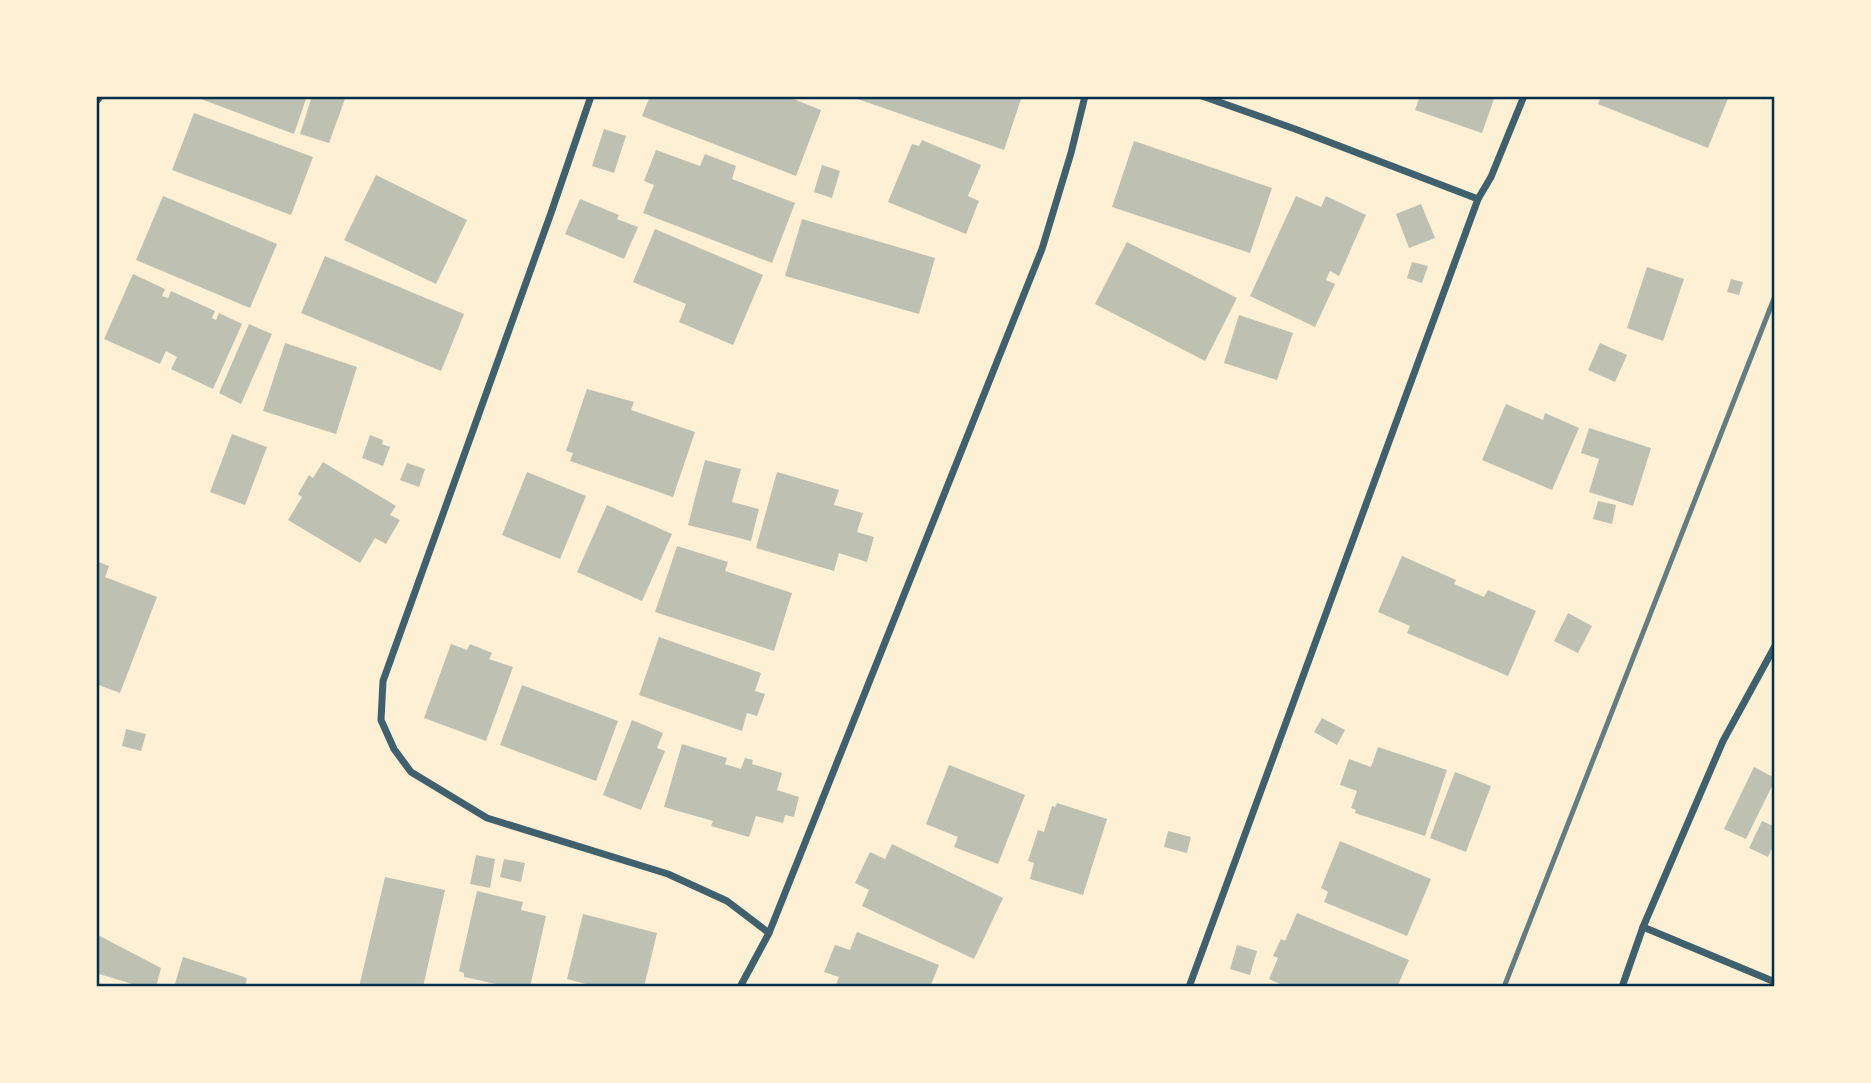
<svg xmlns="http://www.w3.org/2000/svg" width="1871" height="1083" font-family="Manrope,sans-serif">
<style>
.building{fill:#bec0b2}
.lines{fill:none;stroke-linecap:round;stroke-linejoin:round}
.minor{stroke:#3f606c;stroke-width:7}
.tertiary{stroke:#3f606c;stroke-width:12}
.rail{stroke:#657d81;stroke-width:5}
.neatline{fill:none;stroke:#003049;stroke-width:2.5}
</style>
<rect width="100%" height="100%" fill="#fdf0d5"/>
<!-- building -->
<g class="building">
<polygon points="193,96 307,96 294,134"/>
<polygon points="312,96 346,96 329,143 300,134"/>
<polygon points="650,96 786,96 821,110 796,176 642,116"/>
<polygon points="849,96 1022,96 1004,150"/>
<polygon points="1420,96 1495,96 1482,133 1415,110"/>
<polygon points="1601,96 1729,96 1708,148 1598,104"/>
<polygon points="194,113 313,157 291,215 172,170"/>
<polygon points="604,129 626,136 614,173 592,166"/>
<polygon points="922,140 981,165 968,196 979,201 966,234 888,202 912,144 919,146"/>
<polygon points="1134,141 1272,188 1250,253 1112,207"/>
<polygon points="656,150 700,166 705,154 736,166 732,179 795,203 772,263 643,213 654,185 644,181"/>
<polygon points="822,165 840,171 832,198 814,192"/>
<polygon points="376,175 467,220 436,284 344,240"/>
<polygon points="163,196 277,244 250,308 136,260"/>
<polygon points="1296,196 1321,207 1326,196 1366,215 1339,276 1330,271 1326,280 1335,284 1315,327 1250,296"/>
<polygon points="580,199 619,215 617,219 638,227 624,259 565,234"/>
<polygon points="1421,204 1435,238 1409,248 1396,214"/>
<polygon points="802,219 935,258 919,314 785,276"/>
<polygon points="655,229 763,275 733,345 679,322 686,304 633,282"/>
<polygon points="1127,242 1237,298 1205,361 1095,304"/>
<polygon points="325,256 464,314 441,371 301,313"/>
<polygon points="1412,262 1428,266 1422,283 1407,278"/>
<polygon points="1647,267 1684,279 1663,341 1627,328"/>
<polygon points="133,274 165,289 162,296 168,298 171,291 215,311 212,318 216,320 219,313 242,324 213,389 171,369 177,357 166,351 160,364 104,339"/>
<polygon points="1731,279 1743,282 1739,295 1727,292"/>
<polygon points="1239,315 1293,333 1277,380 1224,363"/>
<polygon points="249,324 272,334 241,404 219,393"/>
<polygon points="285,343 357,367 336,434 263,411"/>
<polygon points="1600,343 1627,355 1615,382 1588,370"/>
<polygon points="587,389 634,402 631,410 695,432 673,497 570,461 573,453 566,451"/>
<polygon points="1506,404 1543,420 1545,413 1579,428 1552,490 1482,460"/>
<polygon points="1589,428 1651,448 1633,506 1589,492 1599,459 1581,453"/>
<polygon points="232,434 267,447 245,505 210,492"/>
<polygon points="370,435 383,440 382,444 390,447 383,466 362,458"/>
<polygon points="705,460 741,469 732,502 759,509 751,541 688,525"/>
<polygon points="323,462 396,506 390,515 400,520 386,544 375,538 360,563 288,520 302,497 298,494 309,475 313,478"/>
<polygon points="407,463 425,469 419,487 400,480"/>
<polygon points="527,472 586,496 560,559 502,535"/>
<polygon points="777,472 839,490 834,505 863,513 857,532 874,537 867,562 839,553 834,571 756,548"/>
<polygon points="1598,501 1616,505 1612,524 1593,519"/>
<polygon points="607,505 672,534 642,601 577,572"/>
<polygon points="677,546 728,562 725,571 792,593 774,651 655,612"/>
<polygon points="1402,556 1456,580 1454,584 1484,597 1488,590 1536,611 1508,676 1407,633 1410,626 1378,612"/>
<polygon points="96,561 109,566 105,577 157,597 120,693 96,684"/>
<polygon points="1568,613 1592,626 1578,653 1554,641"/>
<polygon points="659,637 761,673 755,691 765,694 757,716 747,713 742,731 639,695"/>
<polygon points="451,644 467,650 470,644 492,653 489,659 513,667 486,741 424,718"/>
<polygon points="522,685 618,721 596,781 500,745"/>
<polygon points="1322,718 1345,730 1337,745 1314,732"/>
<polygon points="632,720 663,733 657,748 665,751 641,810 603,795"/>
<polygon points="126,729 146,734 141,751 122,746"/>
<polygon points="682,744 727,758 725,764 741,769 745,758 753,760 752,764 782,773 777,790 799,797 794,817 785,815 783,823 756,816 749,837 711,826 713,821 664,807"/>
<polygon points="1378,747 1447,770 1425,836 1355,813 1356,810 1351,808 1357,791 1340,785 1349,759 1371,767"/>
<polygon points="949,765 1025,795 998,864 954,847 958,837 926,824"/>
<polygon points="1754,767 1775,778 1775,780 1746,839 1724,829"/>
<polygon points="1455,772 1491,786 1466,852 1430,838"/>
<polygon points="1057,803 1107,819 1083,895 1030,879 1034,863 1028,861 1038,830 1044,832 1052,806 1055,807"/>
<polygon points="1762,821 1775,827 1775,842 1768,857 1749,848"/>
<polygon points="1168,831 1191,837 1187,853 1164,847"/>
<polygon points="1340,841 1431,879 1407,936 1324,902 1328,892 1321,888"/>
<polygon points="892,844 1003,898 974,959 862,906 869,890 855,883 870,852 885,859"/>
<polygon points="476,855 495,859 490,888 470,884"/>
<polygon points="504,859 525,863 521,882 500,877"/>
<polygon points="385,877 445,890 423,987 359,987"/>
<polygon points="477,891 523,902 521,910 546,916 530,987 510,987 464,977 464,973 459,971"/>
<polygon points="1297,913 1409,960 1397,987 1287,987 1269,979 1278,958 1273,956 1281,939 1285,941"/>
<polygon points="583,914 657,933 644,987 598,987 567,979"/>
<polygon points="857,932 939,965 930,987 835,987 839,977 824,972 835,945 850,950"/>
<polygon points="96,934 161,968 156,987 142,987 96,973"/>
<polygon points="1237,945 1257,951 1250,975 1230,969"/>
<polygon points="183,957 247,978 245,987 174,987"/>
</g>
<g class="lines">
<!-- minor -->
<g class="minor">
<polyline points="591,96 551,213 383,681 381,720 394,749 411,772 487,818 668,874 727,901 769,933"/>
<polyline points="1202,96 1295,129 1478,199"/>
<polyline points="1643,927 1775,982"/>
<polyline points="740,987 769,933 1042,249 1071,153 1085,96"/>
<polyline points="1189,987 1478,199 1491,177 1524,96"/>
<polyline points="1622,987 1643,927 1723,741 1775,646"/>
</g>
<!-- tertiary -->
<polyline class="tertiary" points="96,98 97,96"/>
<!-- rail -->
<polyline class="rail" points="1504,987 1775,296"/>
</g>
<!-- border -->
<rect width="1871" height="1083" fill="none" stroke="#fdf0d5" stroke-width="196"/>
<rect x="98" y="98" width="1675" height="887" class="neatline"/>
</svg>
